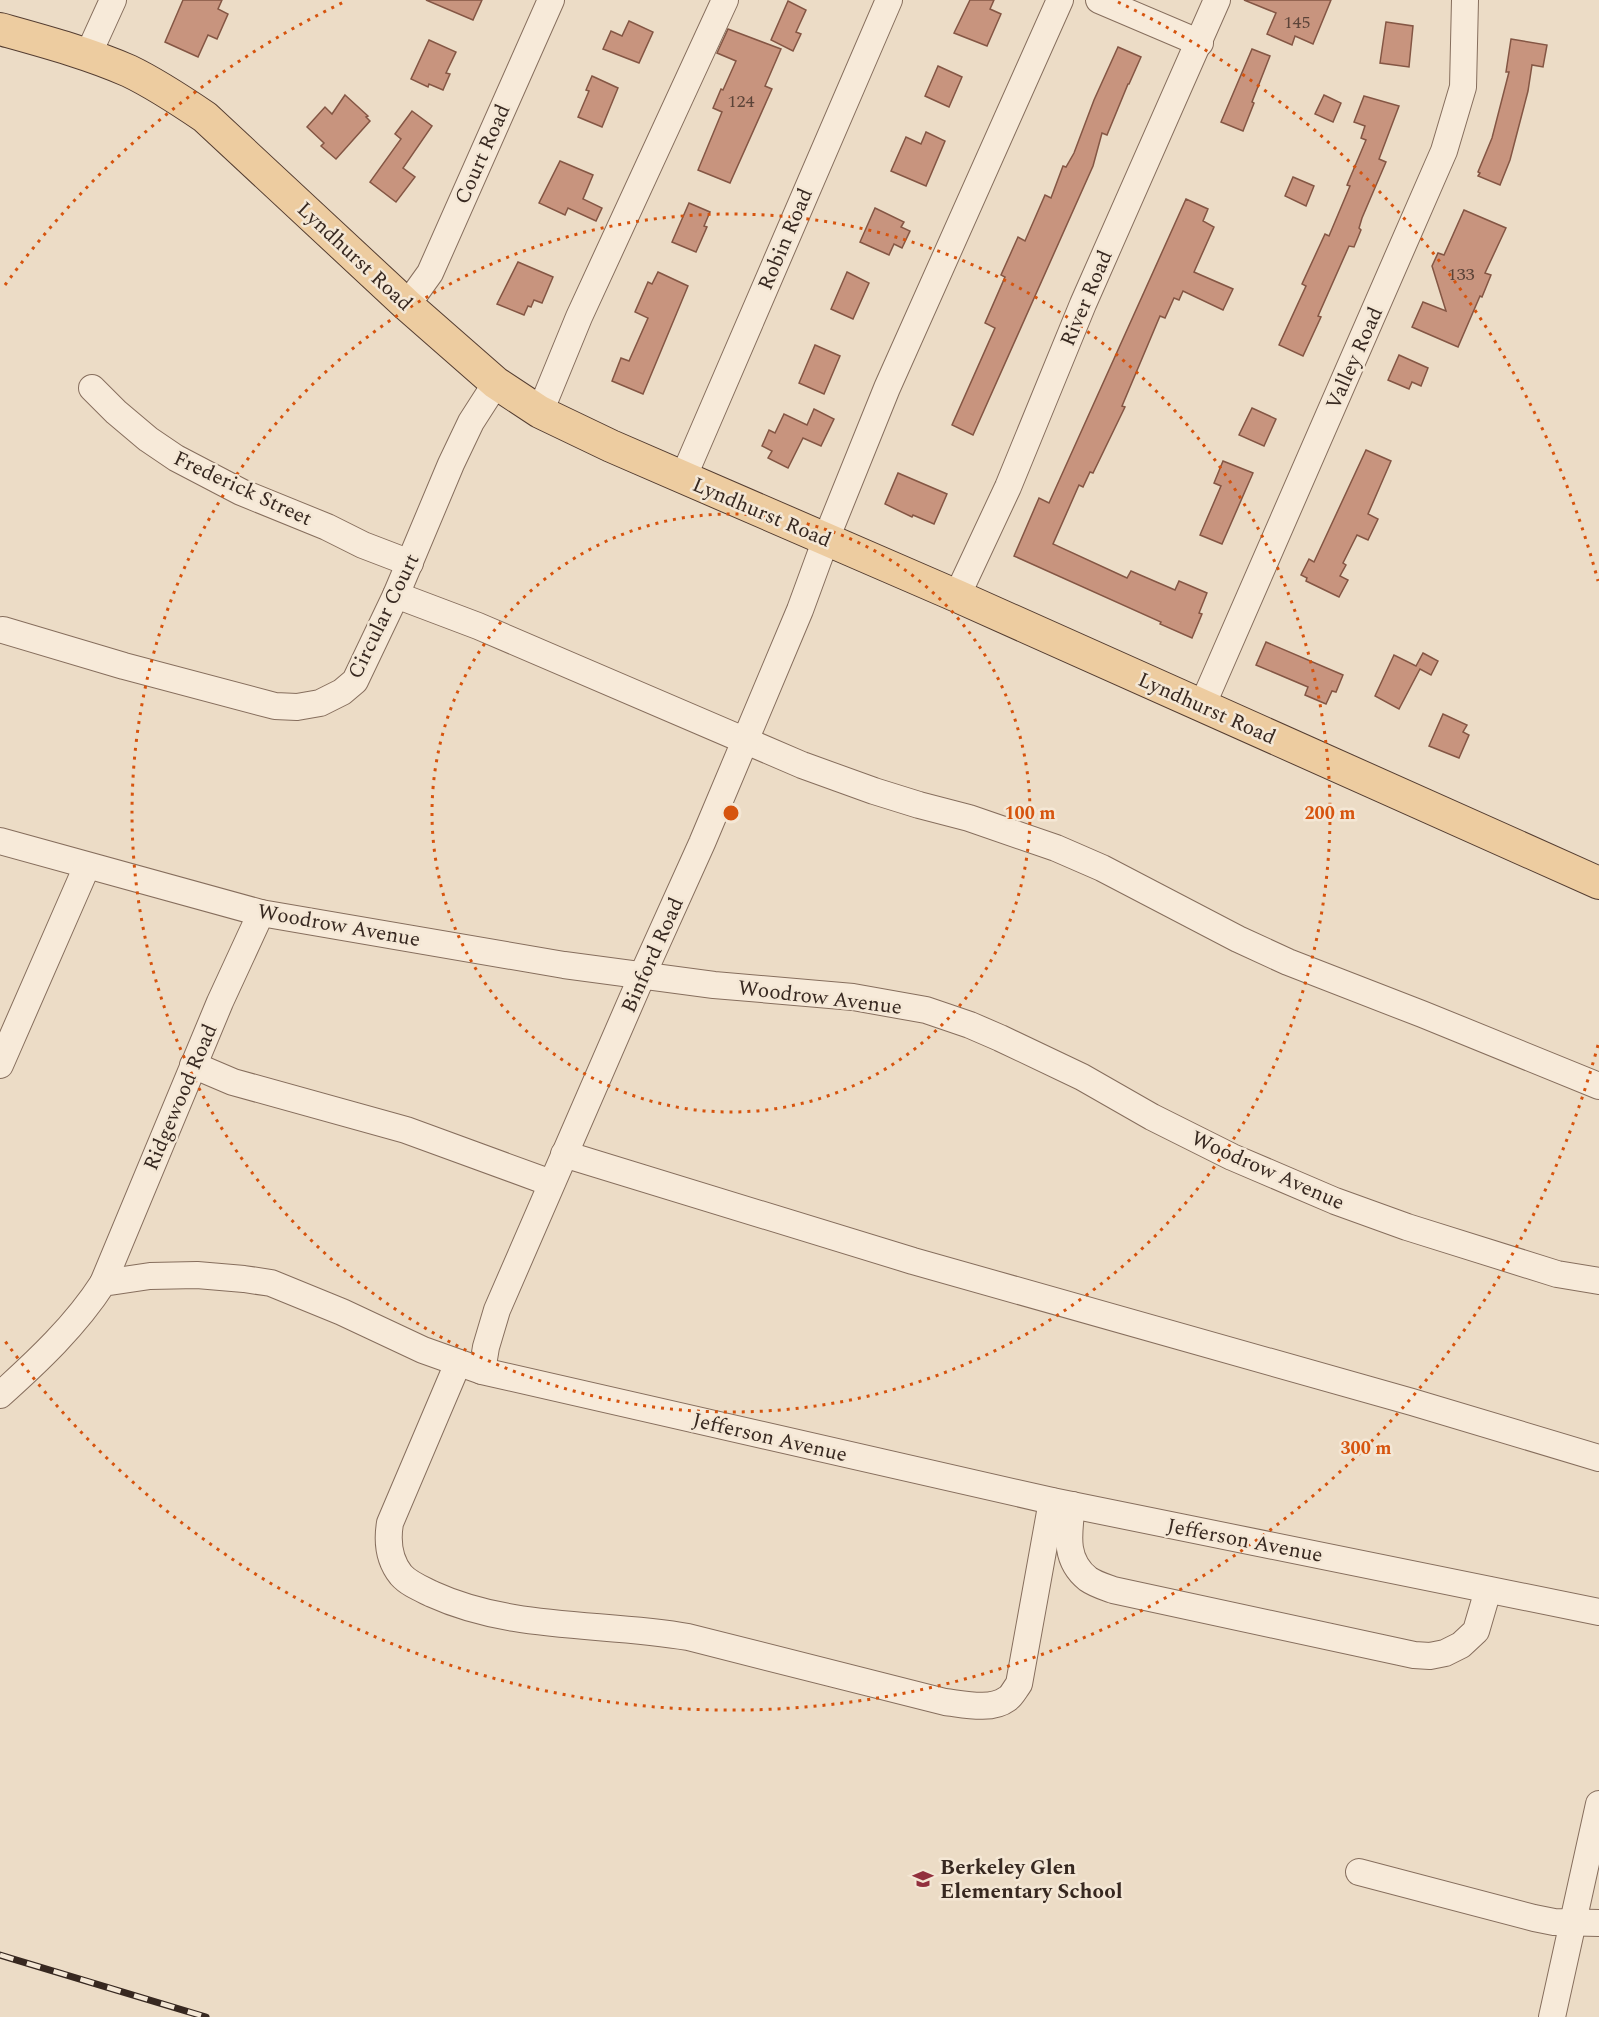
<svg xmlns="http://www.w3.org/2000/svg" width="1599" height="2017" font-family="Spectral,serif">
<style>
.building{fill:#c8947e;stroke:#845644;stroke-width:1.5}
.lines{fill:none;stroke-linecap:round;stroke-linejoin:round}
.minor-casing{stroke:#866e5d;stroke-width:28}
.major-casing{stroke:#543d31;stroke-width:34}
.minor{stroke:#f7ead9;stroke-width:26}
.major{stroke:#edcca0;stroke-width:32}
.rail-casing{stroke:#372820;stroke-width:7}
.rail{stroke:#f4e7d5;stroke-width:4.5;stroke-dasharray:14;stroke-linecap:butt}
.ring{fill:none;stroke:#d6540e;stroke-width:3;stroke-dasharray:3 6}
.labels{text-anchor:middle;stroke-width:5;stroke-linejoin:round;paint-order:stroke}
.number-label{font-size:18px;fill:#5b4338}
.street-label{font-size:21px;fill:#372820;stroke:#f4e7d5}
.poi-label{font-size:21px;font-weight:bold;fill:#372820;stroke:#f4e7d5;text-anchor:start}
.centre{fill:#d6540e;stroke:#f4e7d5;stroke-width:3}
.ring-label{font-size:18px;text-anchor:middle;font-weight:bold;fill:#d6540e;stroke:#f4e7d5;stroke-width:5;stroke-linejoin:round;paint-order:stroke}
</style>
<rect width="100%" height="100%" fill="#ecdcc6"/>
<!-- building -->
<g class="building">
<polygon points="183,0 222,0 218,9 228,14 217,39 208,35 198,57 165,42"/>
<polygon points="426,0 482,0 473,20"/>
<polygon points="970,0 994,0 990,9 1001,14 987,46 954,33"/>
<polygon points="1244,0 1331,0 1313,44 1295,36 1292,45 1267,34 1276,13"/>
<polygon points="788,1 806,10 796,32 801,34 793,51 771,40"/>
<polygon points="629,21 653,32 639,63 603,49 611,31 622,36"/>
<polygon points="1386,22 1413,26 1409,67 1380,63"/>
<polygon points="728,29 781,49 765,86 772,89 730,183 698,170 722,112 713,108 721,89 723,90 736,61 717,53"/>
<polygon points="1511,39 1547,45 1543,67 1532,65 1528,91 1510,160 1500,185 1478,176 1480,173 1478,172 1492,138 1509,72 1506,72"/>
<polygon points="429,40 456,52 446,73 450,74 443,90 429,84 428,87 411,79"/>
<polygon points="1118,47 1141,57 1129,84 1128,84 1107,135 1102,133 1093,166 973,435 952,425 995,328 985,323 1005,277 1001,275 1018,237 1025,241 1045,195 1051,198 1063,166 1066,167 1074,153 1094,100"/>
<polygon points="1252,49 1270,56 1252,102 1254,103 1243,131 1221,122"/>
<polygon points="938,66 962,77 949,107 925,96"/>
<polygon points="592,76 618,88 602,127 578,117 589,91 586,90"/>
<polygon points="345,95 368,116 366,117 370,121 336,159 321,146 324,143 307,127 325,107 332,114"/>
<polygon points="1324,95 1341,103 1333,122 1315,114"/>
<polygon points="1364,96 1399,106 1379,159 1386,162 1362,218 1359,228 1361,230 1354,247 1349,246 1318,316 1321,317 1303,356 1279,345 1306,286 1302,284 1325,234 1329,236 1350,186 1347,185 1366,140 1361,138 1365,126 1354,122"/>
<polygon points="412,111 432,126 403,168 415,177 396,202 370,182 401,139 395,134"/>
<polygon points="926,132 945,141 926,186 891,171 906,137 921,144"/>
<polygon points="560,161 593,175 583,199 602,208 596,221 568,208 565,215 539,203"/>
<polygon points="1293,177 1314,186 1306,206 1285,196"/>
<polygon points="1186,199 1208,209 1203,221 1214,227 1194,272 1233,289 1223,310 1183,291 1179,300 1174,298 1165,318 1160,316 1122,406 1125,407 1093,473 1090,472 1083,487 1079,485 1053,544 1127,578 1131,571 1175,590 1179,581 1207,593 1199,613 1202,614 1192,638 1160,624 1161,622 1014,556 1039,498 1049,503"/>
<polygon points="689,203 710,212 704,226 707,227 696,252 672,242"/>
<polygon points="875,208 904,222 901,227 910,231 902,248 894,244 889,255 860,242"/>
<polygon points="1464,210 1506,228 1485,273 1491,275 1482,297 1480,296 1458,347 1412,327 1423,302 1446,311 1432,266 1438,253 1444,255"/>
<polygon points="518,262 553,277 542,303 534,300 531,307 528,306 524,315 497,304"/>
<polygon points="658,272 688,286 643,394 612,381 621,358 629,361 648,318 635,312 648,282 652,284"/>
<polygon points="847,272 869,283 853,319 831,309"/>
<polygon points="815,345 840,356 824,394 799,383"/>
<polygon points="1399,355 1428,368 1421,386 1412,382 1409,389 1388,380"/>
<polygon points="1252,408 1276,419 1264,446 1239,435"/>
<polygon points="814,409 834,419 821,446 803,438 788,468 768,458 772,451 762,446 769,430 775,433 784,414 807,425"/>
<polygon points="1366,450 1391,461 1368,514 1378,519 1368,540 1357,535 1343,563 1346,565 1340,576 1348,580 1339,597 1306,581 1307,578 1301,575 1309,559 1314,562"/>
<polygon points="1223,461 1253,473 1222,544 1200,535 1221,486 1214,483"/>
<polygon points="898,473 947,494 934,524 913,515 912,517 885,504"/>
<polygon points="1266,642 1343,675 1336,692 1332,691 1326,704 1305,695 1308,687 1256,665"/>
<polygon points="1423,653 1438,661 1431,675 1420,669 1399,709 1375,696 1394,655 1416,666"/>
<polygon points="1443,714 1467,725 1463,732 1469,735 1459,758 1429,746"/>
</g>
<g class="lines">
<!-- minor casing -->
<g class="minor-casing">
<g id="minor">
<polyline points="1099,0 1200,43"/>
<polyline points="88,55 113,0"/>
<polyline points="407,305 430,273 551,0"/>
<polyline points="92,388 116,412 148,439 176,458 241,492 327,527 363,545 410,563"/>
<polyline points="540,412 579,317 725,0"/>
<polyline points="683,478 889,0"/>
<polyline points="396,595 478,626 802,765 874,791 919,805 969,818 1056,848 1102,868 1238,939 1288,962 1422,1014 1599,1086"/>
<polyline points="957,596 1008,487 1083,304 1217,0"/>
<polyline points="3,630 124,666 275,706 297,707 320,703 342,692 355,681 396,595 451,464 471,422 496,383"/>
<polyline points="1202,706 1444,151 1463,87 1465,0"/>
<polyline points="0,841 261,913 564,965 714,985 853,997 926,1010 970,1025 1000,1038 1082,1077 1152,1117 1232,1157 1335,1201 1407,1227 1557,1274 1599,1281"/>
<polyline points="0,1065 87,866"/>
<polyline points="193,1065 233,1082 406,1130 551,1183"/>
<polyline points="564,1154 913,1261 1412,1402 1599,1458"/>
<polyline points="103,1283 220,1002 261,913"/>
<path d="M 458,1363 L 390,1523 C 387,1541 389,1560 401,1575 C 409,1584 422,1589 432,1594 C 513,1631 603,1622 688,1637 L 945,1702 C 963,1704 991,1711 1007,1699 C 1012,1696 1015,1689 1019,1684 L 1052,1501"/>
<polyline points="482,1371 486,1347 497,1310 642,976 702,843 800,610 826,539 887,388 1060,0"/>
<path d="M 0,1395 C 38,1361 76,1325 103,1283 L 150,1276 L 197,1275 L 244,1279 L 271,1283 L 342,1312 L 423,1350 L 482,1371 L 1052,1501 L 1599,1612"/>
<path d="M 1072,1505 C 1069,1532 1063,1559 1088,1579 C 1095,1584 1105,1587 1113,1590 L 1414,1655 L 1430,1656 L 1445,1653 L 1461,1645 L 1476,1631 L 1488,1590"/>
<polyline points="1359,1872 1534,1918 1554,1922 1599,1923"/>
<polyline points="1552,2017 1599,1804"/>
</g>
</g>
<!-- major casing -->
<g class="major-casing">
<path id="major" d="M 0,29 C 43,41 88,53 129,71 C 156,84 180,100 205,117 L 407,305 L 496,383 L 540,412 L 611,446 L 957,596 L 1599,883"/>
</g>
<!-- minor -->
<use href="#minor" class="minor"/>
<!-- major -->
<use href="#major" class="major"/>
<!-- rail casing -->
<g class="rail-casing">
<polyline id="rail" points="0,1955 206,2017"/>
</g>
<!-- rail -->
<use href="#rail" class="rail"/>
</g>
<!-- distance rings -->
<g class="ring">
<circle cx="731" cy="813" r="299"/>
<circle cx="731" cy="813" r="599"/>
<path d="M1598 1045A898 898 0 0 1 5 1341M5 285A898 898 0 0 1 344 2M1118 2A898 898 0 0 1 1598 581"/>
</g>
<!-- icons -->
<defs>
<g id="school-bare" transform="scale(1.62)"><path d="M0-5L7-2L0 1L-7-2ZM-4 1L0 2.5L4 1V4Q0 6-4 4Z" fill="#92303d" stroke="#f4e7d5" stroke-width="2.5" paint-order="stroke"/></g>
</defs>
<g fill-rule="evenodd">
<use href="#school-bare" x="923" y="1879"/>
</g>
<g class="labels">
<!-- number labels -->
<g class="number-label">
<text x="1297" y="28">145</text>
<text x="741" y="107">124</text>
<text x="1461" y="280">133</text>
</g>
<!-- street labels -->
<g class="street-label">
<text transform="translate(482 154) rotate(-66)" y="7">Court Road</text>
<text transform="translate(785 239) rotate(-67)" y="7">Robin Road</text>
<text transform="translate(355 256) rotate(43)" y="7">Lyndhurst Road</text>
<text transform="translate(1086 298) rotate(-67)" y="7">River Road</text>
<text transform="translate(1354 358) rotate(-66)" y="7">Valley Road</text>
<text transform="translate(243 488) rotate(25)" y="7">Frederick Street</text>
<text transform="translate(762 512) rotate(23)" y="7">Lyndhurst Road</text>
<text transform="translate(383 616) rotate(-64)" y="7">Circular Court</text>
<text transform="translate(1207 708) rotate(24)" y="7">Lyndhurst Road</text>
<text transform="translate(339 925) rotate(10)" y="7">Woodrow Avenue</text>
<text transform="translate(652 955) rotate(-66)" y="7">Binford Road</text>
<text transform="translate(820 997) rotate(7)" y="7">Woodrow Avenue</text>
<text transform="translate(180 1097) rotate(-67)" y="7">Ridgewood Road</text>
<text transform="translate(1268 1170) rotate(24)" y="7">Woodrow Avenue</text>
<text transform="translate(770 1437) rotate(13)" y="7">Jefferson Avenue</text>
<text transform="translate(1245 1540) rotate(11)" y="7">Jefferson Avenue</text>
</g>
<!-- poi labels -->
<g class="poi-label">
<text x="940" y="1874">Berkeley Glen<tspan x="940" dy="24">Elementary School</tspan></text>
</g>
</g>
<circle cx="731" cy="813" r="9" class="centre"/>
<g class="ring-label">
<text x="1030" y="819">100 m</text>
<text x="1330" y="819">200 m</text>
<text x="1366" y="1454">300 m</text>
</g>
</svg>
